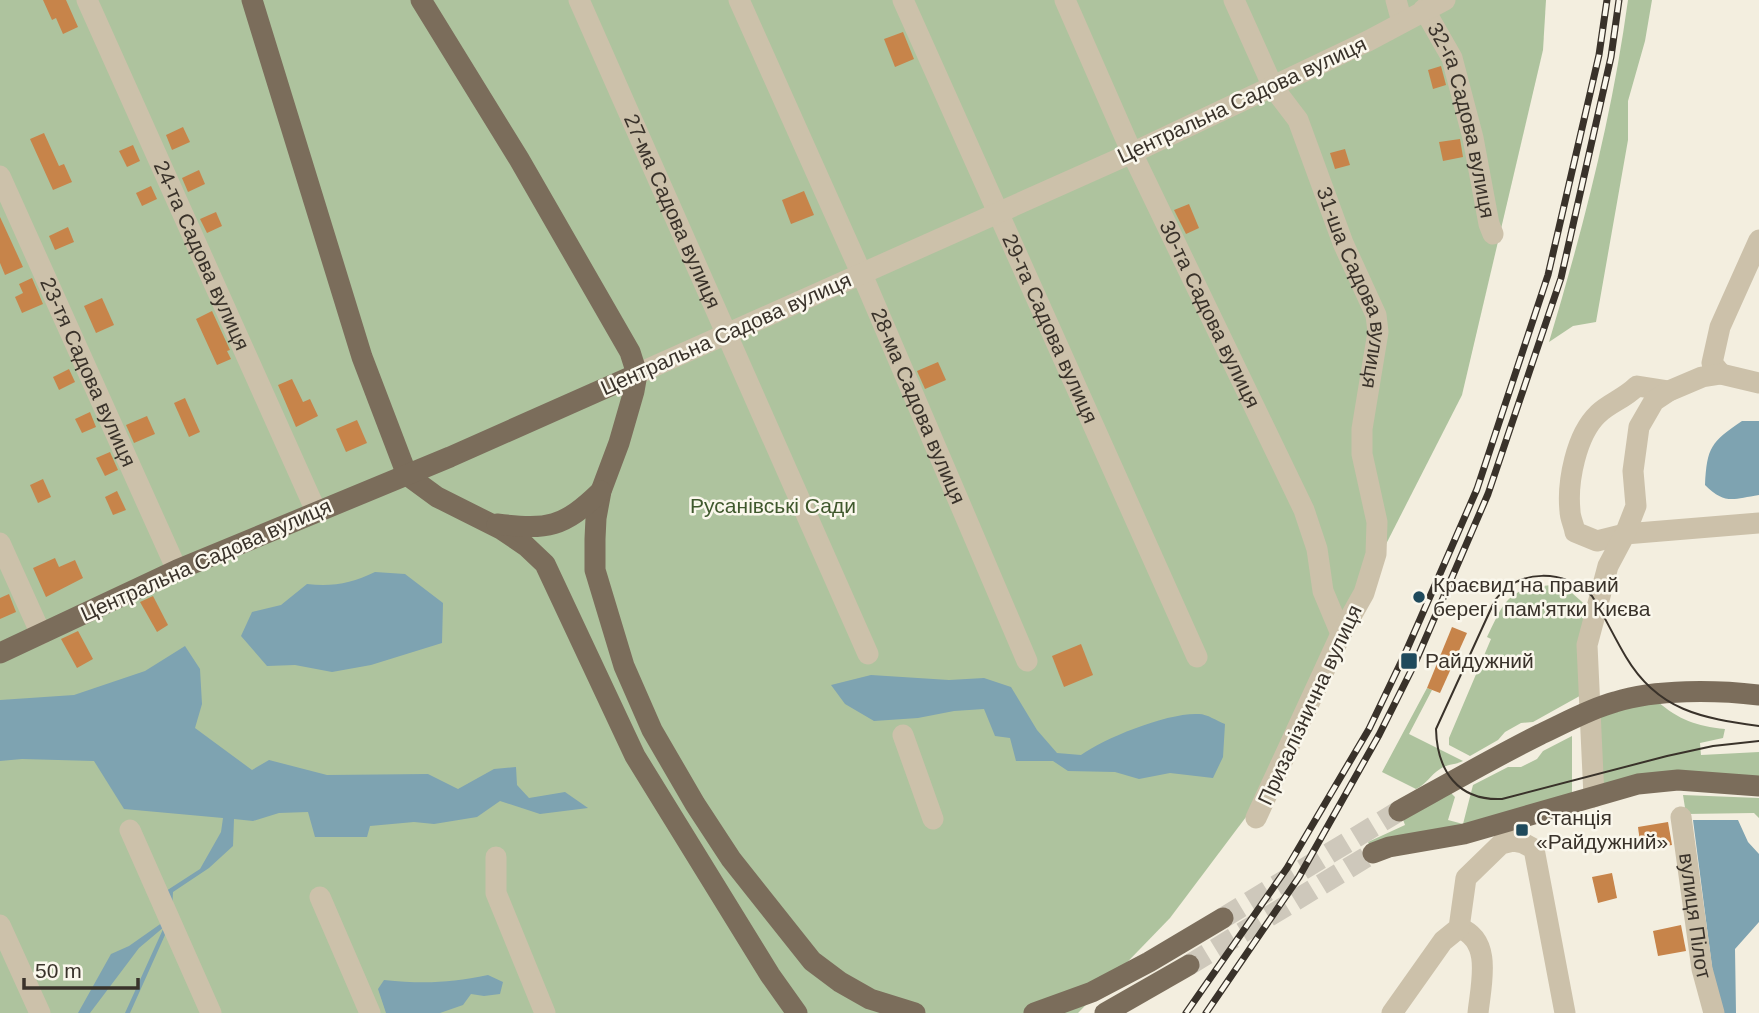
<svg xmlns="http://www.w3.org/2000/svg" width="1759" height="1013" font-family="Arial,sans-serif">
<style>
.green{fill:#aec39e}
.water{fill:#7ea3b1}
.building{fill:#c7844a}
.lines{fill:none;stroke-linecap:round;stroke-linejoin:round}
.major-tunnel{stroke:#cec8bb;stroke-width:21;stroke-dasharray:21 10;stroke-linecap:butt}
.minor{stroke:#ccc1aa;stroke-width:21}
.major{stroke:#7b6d5b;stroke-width:21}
.tram{stroke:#39322a;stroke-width:2}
.rail-casing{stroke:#39322a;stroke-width:7}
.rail{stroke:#faf7ec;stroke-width:4.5;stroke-dasharray:13;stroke-linecap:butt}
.poi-dot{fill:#1f4a5c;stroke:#faf7ec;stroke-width:2.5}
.labels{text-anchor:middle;stroke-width:5;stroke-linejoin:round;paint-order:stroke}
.street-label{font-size:21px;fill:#39322a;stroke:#faf7ec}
.park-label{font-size:21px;fill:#3f582d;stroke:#faf7ec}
.poi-label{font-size:21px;fill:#39322a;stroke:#faf7ec;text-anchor:start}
</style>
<rect width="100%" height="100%" fill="#f3eedf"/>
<!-- green -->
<g class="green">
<polygon points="0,0 1546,0 1543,50 1462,395 1249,813 1170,918 1078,1013 0,1013"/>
<path d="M 1628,0 L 1652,0 L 1645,41 L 1628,101 L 1628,140 L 1596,322 L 1573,326 L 1549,342 C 1583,229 1612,117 1628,0 Z"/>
<path d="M 1554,585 L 1572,593 L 1590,609 L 1585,693 L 1533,722 L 1521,723 L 1505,732 L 1498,740 L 1470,756 L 1449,745 L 1449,738 L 1491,639 L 1487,637 C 1506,598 1508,588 1554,585 Z"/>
<path d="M 1427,688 L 1432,690 L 1409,734 L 1463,761 C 1455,765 1447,764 1440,769 C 1430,775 1427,784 1416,789 L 1382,772 Z"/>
<path d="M 1657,701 C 1679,720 1696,726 1725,729 L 1723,738 L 1700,743 L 1701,755 L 1759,752 L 1759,780 L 1600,788 L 1597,715 Z"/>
<polygon points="1572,736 1572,799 1371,848 1368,842 1405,825 1401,814 1448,790 1455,797 1448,820 1463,824 1473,785 1508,767 1521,767 1537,759 1543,751"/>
<polygon points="1683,795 1759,798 1759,818 1754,813 1686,814"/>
</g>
<!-- water -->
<g class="water">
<path d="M 1742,421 L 1759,421 L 1759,495 C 1733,499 1725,505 1705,485 C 1707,447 1711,442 1742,421 Z"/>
<path d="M 375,572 L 405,574 L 443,603 L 442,643 L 371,665 L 332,672 L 295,665 L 267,666 L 241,636 L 252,612 L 281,605 L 307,584 C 333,587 352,583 375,572 Z"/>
<polygon points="185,646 200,669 202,704 195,728 252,770 269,760 327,775 428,774 458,789 494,769 516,767 517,785 529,798 565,792 588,808 540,814 500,801 477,817 434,824 414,822 370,826 367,837 315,837 308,812 279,813 253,821 234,819 233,846 209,868 173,892 171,931 165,935 130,1013 125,1013 164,927 139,948 90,1013 78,1013 111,954 129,946 166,920 166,891 200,869 221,832 223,818 124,809 94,761 22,759 0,761 0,700 74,695 145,671"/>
<path d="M 871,675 L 949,680 L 984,678 L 1011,687 L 1037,730 L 1057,753 L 1081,755 C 1104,738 1169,712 1199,714 C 1207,714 1217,721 1225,724 L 1223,757 L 1213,778 L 1170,773 L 1139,779 L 1115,772 L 1068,771 L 1053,761 L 1016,761 L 1010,738 L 995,736 L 984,709 L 954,711 L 918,718 L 874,721 L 845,704 L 831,685 Z"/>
<polygon points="1693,820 1738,820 1748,842 1759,854 1759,922 1735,949 1736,1013 1723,1013 1715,990"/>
<path d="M 488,975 L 503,982 L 500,994 L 484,996 L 471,994 L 463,1005 L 440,1013 L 386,1013 L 378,989 L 384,980 C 423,984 450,983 488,975 Z"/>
</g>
<!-- building -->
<g class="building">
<polygon points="43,0 66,0 78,27 63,34 56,18 52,20"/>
<polygon points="903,32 914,59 895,67 884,39"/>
<polygon points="1441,66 1446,85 1433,89 1428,70"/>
<polygon points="183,127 190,142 172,150 166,135"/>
<polygon points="44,133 59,166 64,164 72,182 53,190 30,139"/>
<polygon points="1460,139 1463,157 1443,161 1439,142"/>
<polygon points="133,145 140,161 127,167 119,151"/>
<polygon points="1345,149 1350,165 1335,169 1330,153"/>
<polygon points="199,170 205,184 188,192 182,178"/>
<polygon points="151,186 157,199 142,206 136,193"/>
<polygon points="804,191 814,215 791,224 782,200"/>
<polygon points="1189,204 1199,228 1186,234 1174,210"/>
<polygon points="216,212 222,226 207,233 200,219"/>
<polygon points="0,217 23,267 5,275 0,263"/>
<polygon points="68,227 74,242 55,250 49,236"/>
<polygon points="32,278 43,304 22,313 15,297 23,293 19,284"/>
<polygon points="102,298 114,325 96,333 84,306"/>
<polygon points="212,311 230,350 227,351 231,359 217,365 196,319"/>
<polygon points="938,362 946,380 925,389 917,371"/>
<polygon points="69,369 75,382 59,390 53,377"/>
<polygon points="292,379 303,402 310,399 318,416 296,427 278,385"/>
<polygon points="185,398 200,432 189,437 174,403"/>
<polygon points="90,412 96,427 82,433 75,419"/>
<polygon points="147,416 155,434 134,443 126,425"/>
<polygon points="357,420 367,443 346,452 336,429"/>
<polygon points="110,452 118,470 105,476 96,458"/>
<polygon points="43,479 51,497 38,503 30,485"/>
<polygon points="117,491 126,510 113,515 105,497"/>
<polygon points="55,558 59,567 75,560 83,578 46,597 33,568"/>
<polygon points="9,594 16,612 0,619 0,598"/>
<polygon points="153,596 168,625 157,632 140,602"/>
<polygon points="1452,627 1467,633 1440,693 1427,688"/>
<polygon points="78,631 93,659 77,668 61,639"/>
<polygon points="1081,644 1093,675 1064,687 1052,656"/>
<polygon points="1668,822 1672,845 1641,850 1638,827"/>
<polygon points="1612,873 1617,898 1598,903 1592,877"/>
<polygon points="1681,925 1686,951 1658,956 1653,931"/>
</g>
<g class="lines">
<!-- major-tunnel -->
<g class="major-tunnel">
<polyline points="1223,918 1399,811"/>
<polyline points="1189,965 1373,853"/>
</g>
<!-- minor -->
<g class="minor">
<path id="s1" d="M 87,0 L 316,511"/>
<path id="s2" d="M 579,0 L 868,654"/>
<path id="s3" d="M 739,0 L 867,286 L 1027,661"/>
<path id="s4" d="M 903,0 L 1197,657"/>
<path id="s5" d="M 1065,0 L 1132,153 L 1304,510 L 1317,549 L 1323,591 L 1341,634"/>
<path id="s6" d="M 1234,0 L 1273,87 L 1298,120 L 1343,243 L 1376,315 L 1378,332 L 1362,429 L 1362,454 L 1377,522 L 1376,554 L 1364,593 L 1341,634 L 1256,818"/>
<polyline points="1396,0 1402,22"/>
<path id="s7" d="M 1424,9 L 1452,58 L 1473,138 L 1489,224 L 1493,234"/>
<path id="s8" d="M 0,176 L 177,570"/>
<polyline points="637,374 1132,153 1368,41 1445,0"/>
<polyline points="1721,374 1712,363 1720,327 1759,240"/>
<path d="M 1669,391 L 1637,386 C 1624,399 1609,403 1598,414 C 1576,435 1567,482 1570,511 C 1570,518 1574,525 1575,532 L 1597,541 L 1625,534 L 1759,523"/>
<polyline points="0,543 41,634"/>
<polyline points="903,735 933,819"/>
<polyline points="1594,797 1587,645 1608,566 1625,534 1636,506 1633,471 1639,427 1654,401 1669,391 1702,377 1721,374 1759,383"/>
<path id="s9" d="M 1681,817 L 1702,969 L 1714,1013"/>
<polyline points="130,830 211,1013"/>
<polyline points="496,857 496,893 545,1013"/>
<polyline points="320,897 370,1013"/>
<polyline points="0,925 40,1013"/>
<path d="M 1459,928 C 1493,940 1481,984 1478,1013"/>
<polyline points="1392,1013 1443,941 1459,928 1466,878 1501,844 1513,841 1523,843 1534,849 1565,1013"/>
</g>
<!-- major -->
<g class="major">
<polyline points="252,0 362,357 407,475 437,497 501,529 526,546 545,564 635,756 770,975 797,1013"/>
<polyline points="421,0 519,159 630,352 637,374 634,391 619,443 601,491 596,518 595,539 595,570 624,666 652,730 695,804 731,859 812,961 840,982 870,999 915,1013"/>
<path d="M 497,524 C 548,530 563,528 601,491"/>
<polyline points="0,653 177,570 450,457 637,374"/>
<path d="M 1399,811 C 1446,785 1493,758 1541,734 C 1565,723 1589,709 1615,702 C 1656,689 1716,690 1759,695"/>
<polyline points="1373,853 1389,847 1464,834 1638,784 1678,780 1759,786"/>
<polyline points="1034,1013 1092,992 1149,962 1223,918"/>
<polyline points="1105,1013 1189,965"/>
</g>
<!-- tram -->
<path class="tram" d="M 1759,726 C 1702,718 1658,711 1626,657 C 1614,637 1604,615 1592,596 C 1564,569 1519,568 1495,600 L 1436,729 C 1437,771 1458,801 1502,799 L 1667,756 L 1713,746 L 1759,741"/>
<!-- rail casing -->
<g class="rail-casing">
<g id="rail">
<polyline points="1186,1013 1287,868 1369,729 1404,656 1477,489 1548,275 1599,55 1607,0"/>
<polyline points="1206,1013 1299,877 1379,735 1415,663 1488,494 1561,278 1611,57 1619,0"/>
</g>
</g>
<!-- rail -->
<use href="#rail" class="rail"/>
</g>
<!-- markers -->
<g class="poi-dot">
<circle cx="1419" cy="597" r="7"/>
<rect x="1400" y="652" width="18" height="18" rx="3.5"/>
<rect x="1515" y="823" width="14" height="14" rx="3.5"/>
</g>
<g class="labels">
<!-- street labels -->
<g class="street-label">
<text transform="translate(1242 100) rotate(-25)" y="7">Центральна Садова вулиця</text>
<text dy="7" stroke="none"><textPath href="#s7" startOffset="119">32-га Садова вулиця</textPath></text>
<text dy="7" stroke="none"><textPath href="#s2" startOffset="231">27-ма Садова вулиця</textPath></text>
<text dy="7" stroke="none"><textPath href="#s1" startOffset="280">24-та Садова вулиця</textPath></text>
<text dy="7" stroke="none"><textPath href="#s6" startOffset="315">31-ша Садова вулиця</textPath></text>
<text dy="7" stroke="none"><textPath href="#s5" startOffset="346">30-та Садова вулиця</textPath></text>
<text dy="7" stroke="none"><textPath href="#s4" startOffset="360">29-та Садова вулиця</textPath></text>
<text transform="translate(726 334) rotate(-24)" y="7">Центральна Садова вулиця</text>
<text dy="7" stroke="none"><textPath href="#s8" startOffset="215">23-тя Садова вулиця</textPath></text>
<text dy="7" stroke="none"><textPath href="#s3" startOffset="444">28-ма Садова вулиця</textPath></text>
<text transform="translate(206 560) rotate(-24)" y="7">Центральна Садова вулиця</text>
<text transform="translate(1310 705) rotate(-65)" y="7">Призалізнична вулиця</text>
<text dy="7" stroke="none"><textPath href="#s9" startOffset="100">вулиця Пілот</textPath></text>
</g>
<!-- park labels -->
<g class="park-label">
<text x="773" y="513">Русанівські Сади</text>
</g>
<!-- poi labels -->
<g class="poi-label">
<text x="1433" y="592">Краєвид на правий<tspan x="1433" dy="24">берег і пам'ятки Києва</tspan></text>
<text x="1425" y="668">Райдужний</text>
<text x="1536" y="825">Станція<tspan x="1536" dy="24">«Райдужний»</tspan></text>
</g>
</g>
<!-- scale -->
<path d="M24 978v10h114v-10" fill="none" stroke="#39322a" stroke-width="3.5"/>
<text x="35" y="978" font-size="21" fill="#39322a" stroke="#faf7ec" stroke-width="5" paint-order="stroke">50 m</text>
</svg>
